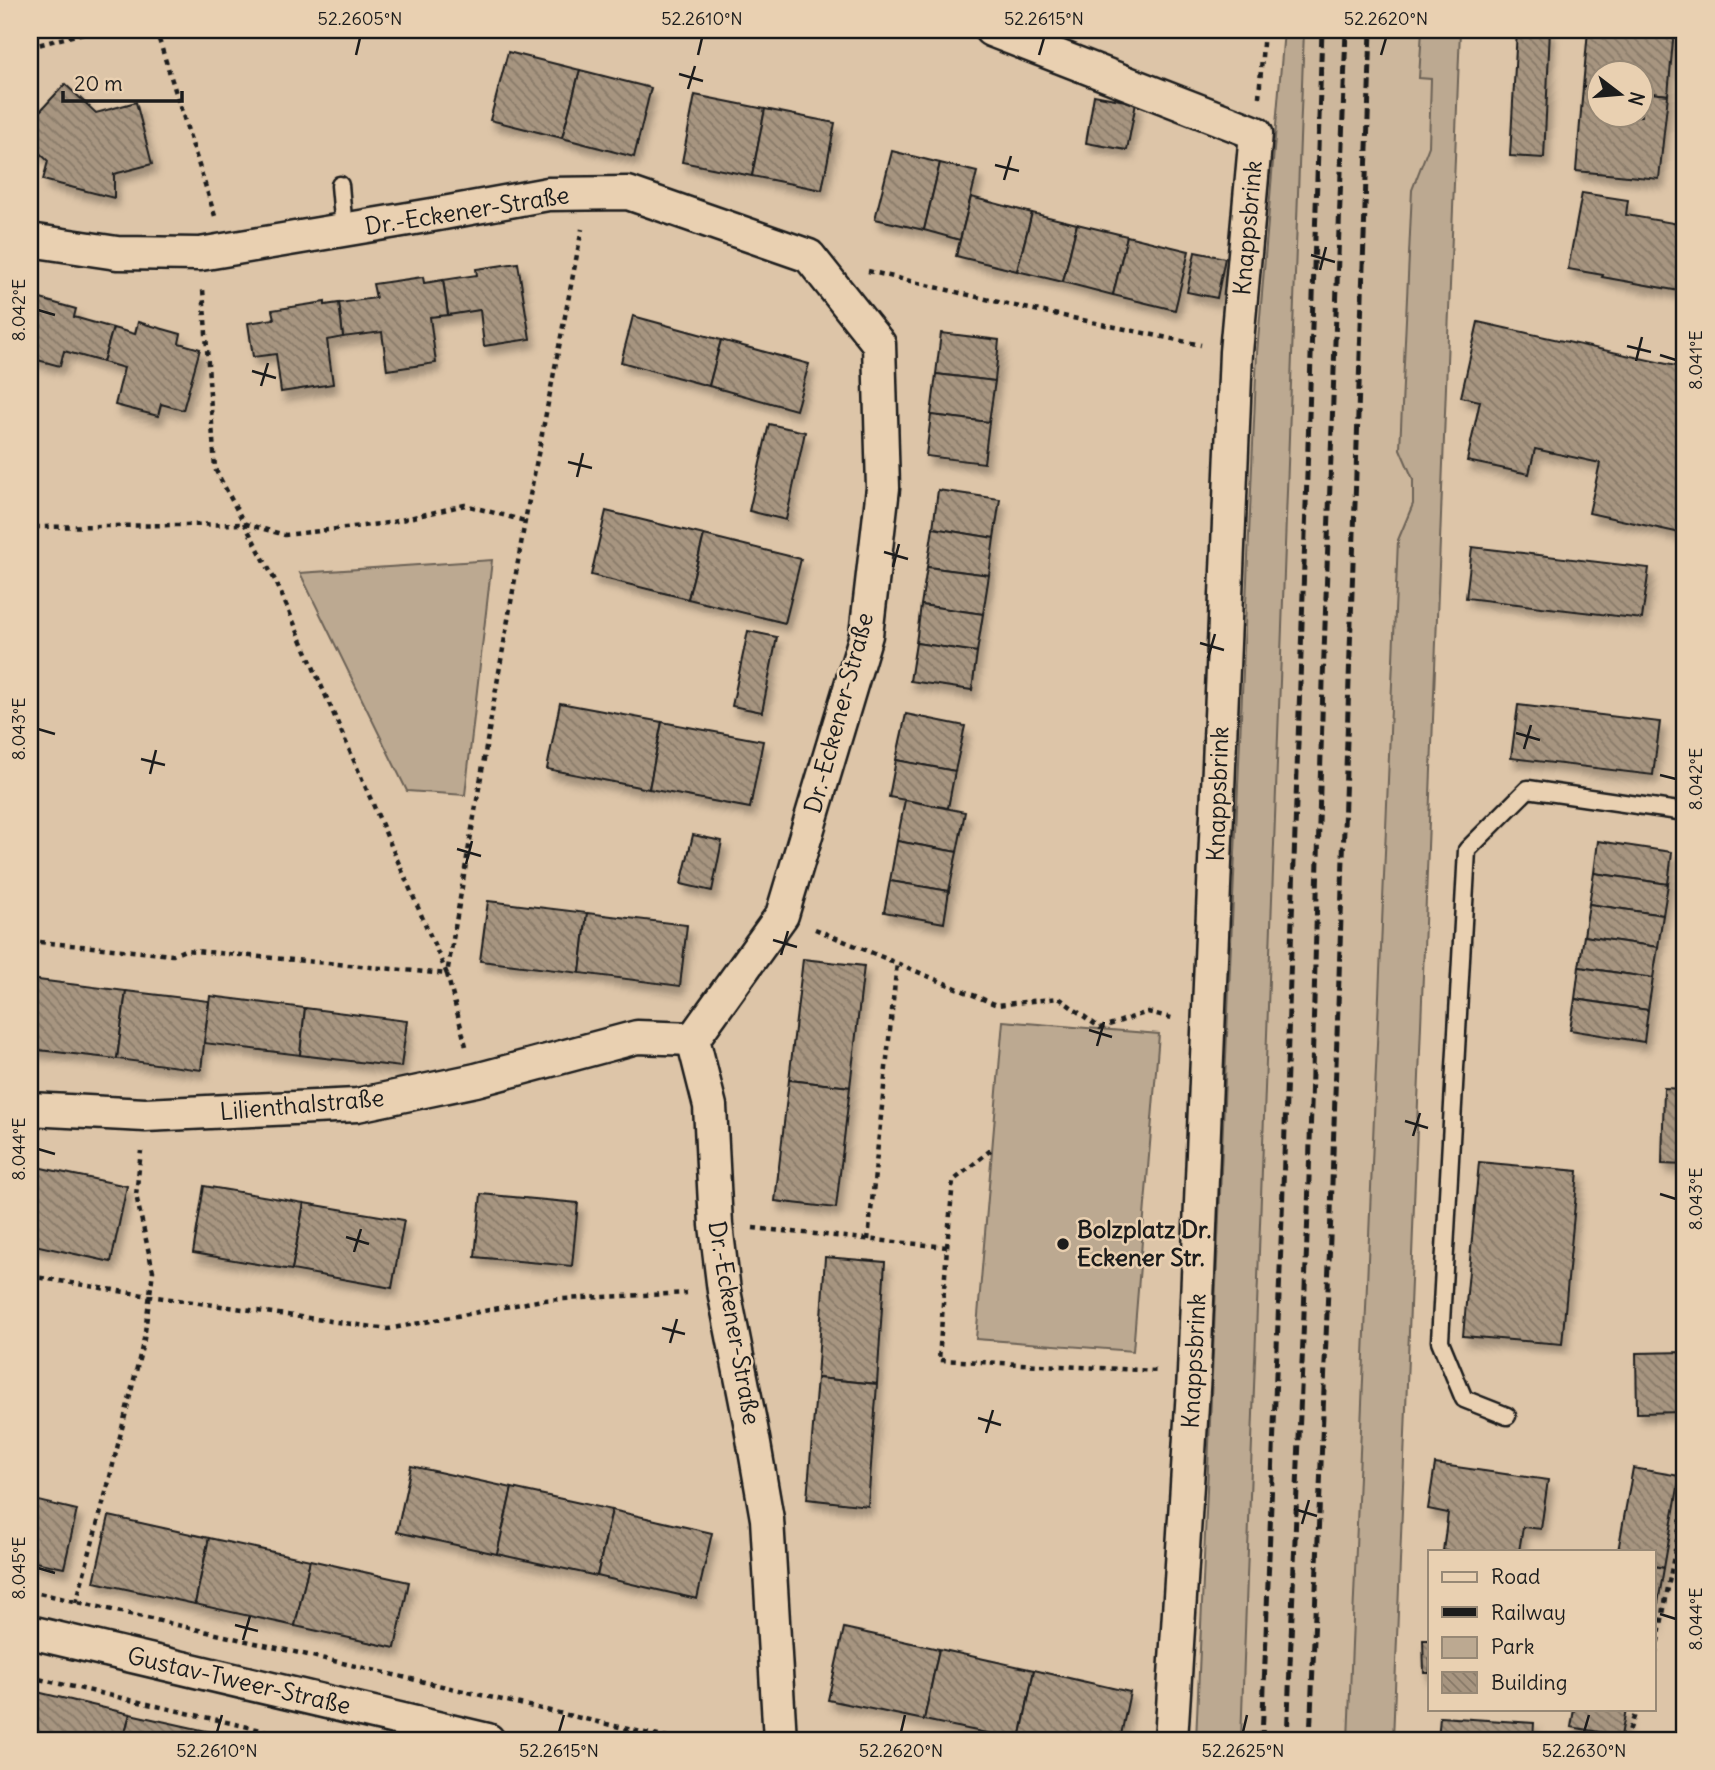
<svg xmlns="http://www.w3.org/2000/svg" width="1715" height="1770" font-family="Delius,sans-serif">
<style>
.built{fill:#cdb79c}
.green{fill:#bca991;stroke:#6c6256;stroke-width:2}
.building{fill:url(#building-back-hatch);stroke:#1c1c1c;stroke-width:2;filter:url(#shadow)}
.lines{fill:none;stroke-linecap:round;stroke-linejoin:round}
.service-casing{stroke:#1c1c1c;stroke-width:21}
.minor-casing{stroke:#1c1c1c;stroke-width:37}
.path{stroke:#1c1c1c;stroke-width:4.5;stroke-dasharray:5 5;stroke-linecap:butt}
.service{stroke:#e9d0b1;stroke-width:16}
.minor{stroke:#e9d0b1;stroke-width:32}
.rail{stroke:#1c1c1c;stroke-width:5;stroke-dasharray:10 5;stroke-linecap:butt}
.ticks{fill:none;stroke:#1c1c1c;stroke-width:2.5}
.poi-dot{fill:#1c1c1c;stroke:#e9d0b1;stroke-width:2.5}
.labels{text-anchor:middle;stroke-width:5;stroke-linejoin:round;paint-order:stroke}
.street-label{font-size:24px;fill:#1c1c1c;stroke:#e9d0b1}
.poi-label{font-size:24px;font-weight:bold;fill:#1c1c1c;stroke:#e9d0b1;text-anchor:start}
.neatline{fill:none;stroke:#1c1c1c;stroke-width:2.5}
.ticks-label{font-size:18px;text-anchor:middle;fill:#1c1c1c}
</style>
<defs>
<pattern id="building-back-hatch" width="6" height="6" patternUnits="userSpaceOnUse" patternTransform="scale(1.75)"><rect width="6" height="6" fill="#a79580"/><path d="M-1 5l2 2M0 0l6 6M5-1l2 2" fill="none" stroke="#877968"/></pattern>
<filter id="shadow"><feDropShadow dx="4.5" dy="8" stdDeviation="3.5" flood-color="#0004"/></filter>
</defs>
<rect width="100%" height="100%" fill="#ddc5a8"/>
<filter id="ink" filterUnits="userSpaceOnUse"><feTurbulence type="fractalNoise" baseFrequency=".0143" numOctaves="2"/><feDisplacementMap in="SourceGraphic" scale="14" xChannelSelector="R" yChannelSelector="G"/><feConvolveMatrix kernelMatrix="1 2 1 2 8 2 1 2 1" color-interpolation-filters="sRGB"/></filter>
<g filter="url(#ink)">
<!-- built -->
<polygon class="built" points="1304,30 1422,30 1419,77 1431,79 1429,146 1412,190 1400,449 1413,479 1413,504 1398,540 1348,1740 1241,1740"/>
<!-- green -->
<g class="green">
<polygon points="1284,30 1304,30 1241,1740 1196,1740 1257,353"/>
<polygon points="1422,30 1460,30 1393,1740 1348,1740 1398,540 1413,504 1413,479 1400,449 1412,190 1429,146 1431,79 1419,78"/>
<polygon points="492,560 465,795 407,791 300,573"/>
<polygon points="1003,1021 1159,1034 1133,1351 976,1339"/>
</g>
<!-- building -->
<g class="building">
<polygon points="1517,30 1550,30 1544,158 1510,156"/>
<polygon points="1588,30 1674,30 1668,95 1642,92 1642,74 1600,74 1600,88 1583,87"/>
<polygon points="508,52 580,70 562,138 490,120"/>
<polygon points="580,70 651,88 634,157 562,138"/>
<polygon points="65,84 96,113 136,102 152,164 114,174 114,198 43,180 48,161 30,144 30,122"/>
<polygon points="1583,87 1600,88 1600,116 1642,116 1642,92 1668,95 1659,179 1576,171"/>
<polygon points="695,95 765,109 752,176 682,162"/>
<polygon points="1094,95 1136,103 1127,150 1086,143"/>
<polygon points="765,109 835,123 822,190 752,176"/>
<polygon points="892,151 940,163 924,230 875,219"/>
<polygon points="940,163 977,172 960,240 924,230"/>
<polygon points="1582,193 1628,200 1626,215 1685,225 1685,292 1602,277 1603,275 1568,269"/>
<polygon points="971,197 1032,213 1017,271 956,256"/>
<polygon points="1032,213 1077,224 1063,282 1017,271"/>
<polygon points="1077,224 1127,236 1113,295 1063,282"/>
<polygon points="1127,236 1189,251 1175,310 1113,295"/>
<polygon points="1195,252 1225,258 1217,298 1187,292"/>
<polygon points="518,263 530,339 484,346 480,310 448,315 443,280 477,275 476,269"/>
<polygon points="423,277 424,283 443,280 448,315 430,317 436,363 387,370 382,332 343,337 339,303 376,298 373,284"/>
<polygon points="30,296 76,309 74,317 113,328 103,362 64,351 60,366 30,358"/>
<polygon points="325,302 325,305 339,303 343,337 327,340 333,384 281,392 276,354 253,357 248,323 274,319 272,310"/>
<polygon points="633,316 721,340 709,386 621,362"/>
<polygon points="138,322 181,334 179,343 200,349 183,410 161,404 158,416 115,405 124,368 103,362 113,328 135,334"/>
<polygon points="1478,322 1685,368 1685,534 1589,513 1600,463 1535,449 1529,474 1467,461 1480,401 1461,397"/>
<polygon points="941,333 999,340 995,381 936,374"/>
<polygon points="721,340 809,364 796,410 709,386"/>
<polygon points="936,374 995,381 989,422 931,415"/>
<polygon points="931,415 989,422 984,463 926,456"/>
<polygon points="769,424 805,432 786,520 749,511"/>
<polygon points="938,490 1000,499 994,538 933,528"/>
<polygon points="606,511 704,535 688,599 591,575"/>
<polygon points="933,528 994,538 989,575 927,567"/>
<polygon points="704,535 801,559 785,623 688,599"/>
<polygon points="1472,547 1649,568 1642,619 1466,598"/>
<polygon points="927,567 989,575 983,614 921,605"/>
<polygon points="921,605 983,614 977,652 916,643"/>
<polygon points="748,631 777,637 762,712 732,706"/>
<polygon points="916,643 977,652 972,690 910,681"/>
<polygon points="560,703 662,722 649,789 547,769"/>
<polygon points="1518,705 1660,722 1653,775 1511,758"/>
<polygon points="906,714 965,726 955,771 896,760"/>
<polygon points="662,722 763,741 750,808 649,789"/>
<polygon points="896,760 955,771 948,808 889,797"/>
<polygon points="905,800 965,812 957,852 897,841"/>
<polygon points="693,835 722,841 712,891 681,884"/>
<polygon points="897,841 957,852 949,891 890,881"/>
<polygon points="1598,841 1672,852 1668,884 1594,873"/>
<polygon points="1594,873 1668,884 1663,915 1589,904"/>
<polygon points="890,881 949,891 944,923 884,912"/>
<polygon points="488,901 587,913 580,973 480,961"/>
<polygon points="1589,904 1663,915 1658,947 1584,936"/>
<polygon points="587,913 687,925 680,986 580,973"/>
<polygon points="1584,936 1658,947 1653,978 1579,967"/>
<polygon points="803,959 864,966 850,1087 789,1080"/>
<polygon points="1579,967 1653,978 1648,1010 1575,999"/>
<polygon points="30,979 126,991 117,1059 30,1049"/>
<polygon points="126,991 209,1001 201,1070 117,1059"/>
<polygon points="210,996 305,1008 300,1055 204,1043"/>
<polygon points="1575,999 1648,1010 1644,1042 1570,1030"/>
<polygon points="305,1008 407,1021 401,1067 300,1055"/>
<polygon points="789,1080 850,1087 836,1208 775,1201"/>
<polygon points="1664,1088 1685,1089 1685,1165 1662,1164"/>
<polygon points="1479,1162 1578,1171 1562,1344 1463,1336"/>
<polygon points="32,1166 127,1186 111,1262 30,1244 30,1178"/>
<polygon points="204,1186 304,1203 292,1270 193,1253"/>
<polygon points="481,1194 578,1203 572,1266 475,1257"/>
<polygon points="304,1203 404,1220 392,1288 292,1270"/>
<polygon points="825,1257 885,1262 877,1384 817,1378"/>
<polygon points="1685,1352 1685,1412 1637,1413 1636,1353"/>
<polygon points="817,1378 877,1384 868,1506 807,1499"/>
<polygon points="1435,1464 1548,1480 1541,1529 1523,1527 1519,1551 1443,1551 1448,1513 1428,1509"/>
<polygon points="411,1466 512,1488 497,1554 397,1532"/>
<polygon points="1633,1468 1680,1476 1664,1568 1654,1566 1654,1551 1618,1551"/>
<polygon points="512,1488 612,1510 597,1576 497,1554"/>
<polygon points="30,1499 77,1510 64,1568 30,1561"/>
<polygon points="612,1510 712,1533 697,1599 597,1576"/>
<polygon points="109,1516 209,1538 195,1604 94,1582"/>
<polygon points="209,1538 310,1560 295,1626 195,1604"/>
<polygon points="310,1560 409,1582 395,1648 295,1626"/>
<polygon points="1654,1566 1664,1568 1654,1627"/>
<polygon points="844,1628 939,1649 924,1720 828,1700"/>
<polygon points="1423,1640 1430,1640 1430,1673 1424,1673"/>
<polygon points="939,1649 1034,1670 1020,1740 924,1720"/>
<polygon points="1034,1670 1130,1692 1120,1740 1020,1740"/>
<polygon points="37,1692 130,1714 123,1740 30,1740 30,1723"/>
<polygon points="1574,1709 1626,1709 1621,1736 1571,1727"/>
<polygon points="130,1714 229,1736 228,1740 123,1740"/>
<polygon points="1440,1717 1534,1723 1533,1740 1438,1740"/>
</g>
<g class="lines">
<!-- service casing -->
<g class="service-casing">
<g id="service">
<polyline points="340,185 344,230"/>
<polyline points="1507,1416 1464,1399 1440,1341 1467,850 1528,789 1685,812"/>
</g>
</g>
<!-- minor casing -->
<g class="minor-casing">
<g id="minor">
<polyline points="991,30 1256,133 1236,352 1194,1373 1171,1740"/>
<polyline points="30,240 117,253 200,254 438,214 548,194 628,193 809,256 879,344 883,488 866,635 782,915 693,1039 710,1106 716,1225 724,1291 751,1427 767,1519 780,1740"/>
<polyline points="30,1109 145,1115 357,1105 476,1080 637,1037 693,1039"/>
<polyline points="30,1632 488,1740"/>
</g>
</g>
<!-- path -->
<g class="path">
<polyline points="156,30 215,216"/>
<polyline points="30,47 95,30"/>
<polyline points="1259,97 1264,30"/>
<polyline points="1680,148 1685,78"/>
<polyline points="868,271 1011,305 1201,345"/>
<polyline points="30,537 37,527 246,524 285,535 388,523 465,505 525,521"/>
<polyline points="815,929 997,1005 1059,998 1100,1028 1148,1012 1172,1018"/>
<polyline points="30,941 173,955 185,950 447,974 277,584 215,469 203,289"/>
<polyline points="466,1046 447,974 525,521 582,229"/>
<polyline points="753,1228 947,1247 939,1360 1158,1371"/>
<polyline points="868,1240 897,963"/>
<polyline points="947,1247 953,1181 992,1149"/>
<polyline points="30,1276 149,1296 388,1329 542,1300 687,1293"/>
<polyline points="30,1591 676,1740"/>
<polyline points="76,1603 108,1485 144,1339 153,1271 136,1195 141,1151"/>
<polyline points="1654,1662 1685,1497"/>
<polyline points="30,1677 305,1740"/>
<polyline points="1628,1740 1629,1731 1637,1709"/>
</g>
<!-- service -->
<use href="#service" class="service"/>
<!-- minor -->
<use href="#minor" class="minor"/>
<!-- rail -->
<g class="rail">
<polyline points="1262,1740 1282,1217 1322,30"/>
<polyline points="1287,1740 1308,1213 1323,682 1346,30"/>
<polyline points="1310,1740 1331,1213 1371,30"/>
</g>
</g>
</g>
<!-- ticks -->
<path class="ticks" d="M 356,55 L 360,38M 698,55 L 702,38M 1039,55 L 1044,38M 1381,55 L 1386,38M 679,74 L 703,81M 688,89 L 695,66M 995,165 L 1019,171M 1004,180 L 1011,156M 1311,255 L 1335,262M 1320,270 L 1326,247M 38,310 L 55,315M 1627,346 L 1651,352M 1660,355 L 1676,360M 1636,361 L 1642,337M 252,371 L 276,378M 261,386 L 268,363M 568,462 L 592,468M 577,477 L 583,453M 884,552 L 908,559M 893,567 L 899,544M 1200,643 L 1224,650M 1208,658 L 1215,634M 38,729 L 55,734M 1516,733 L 1540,740M 1524,749 L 1531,725M 141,759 L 165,765M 150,774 L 156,750M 1660,775 L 1676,779M 457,849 L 481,856M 466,864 L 472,841M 773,940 L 797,947M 781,955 L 788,931M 1089,1030 L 1112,1037M 1097,1046 L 1104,1022M 1405,1121 L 1428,1128M 1413,1136 L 1420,1113M 38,1149 L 55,1154M 1660,1194 L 1676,1199M 346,1237 L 369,1244M 354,1252 L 361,1229M 662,1328 L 685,1334M 670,1343 L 677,1319M 978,1418 L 1001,1425M 986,1433 L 993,1410M 1294,1509 L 1317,1516M 1302,1524 L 1309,1500M 38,1568 L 55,1573M 1660,1614 L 1676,1619M 235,1625 L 258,1631M 243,1640 L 250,1616M 217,1732 L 222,1715M 559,1732 L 564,1715M 901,1732 L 905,1715M 1243,1732 L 1247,1715M 1584,1732 L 1589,1715"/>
<!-- markers -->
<circle class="poi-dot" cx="1063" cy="1244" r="7"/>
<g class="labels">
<!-- street labels -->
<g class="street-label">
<text transform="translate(467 211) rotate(-9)" y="8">Dr.-Eckener-Straße</text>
<text transform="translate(1248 228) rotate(-85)" y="8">Knappsbrink</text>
<text transform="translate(839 713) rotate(-75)" y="8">Dr.-Eckener-Straße</text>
<text transform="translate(1218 794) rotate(-88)" y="8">Knappsbrink</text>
<text transform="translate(302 1105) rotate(-5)" y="8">Lilienthalstraße</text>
<text transform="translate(734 1323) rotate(80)" y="8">Dr.-Eckener-Straße</text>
<text transform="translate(1194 1361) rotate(-87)" y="8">Knappsbrink</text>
<text transform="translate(239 1681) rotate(13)" y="8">Gustav-Tweer-Straße</text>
</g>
<!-- poi labels -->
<g class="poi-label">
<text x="1077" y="1238">Bolzplatz Dr.<tspan x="1077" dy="28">Eckener Str.</tspan></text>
</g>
</g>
<!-- margin -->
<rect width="1715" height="1770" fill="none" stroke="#e9d0b1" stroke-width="77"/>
<!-- legend -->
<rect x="1428" y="1550" width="228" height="161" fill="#e9d0b1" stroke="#978875" stroke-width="2"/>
<rect x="1442" y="1572" width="35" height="10" fill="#e9d0b1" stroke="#978875" stroke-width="2"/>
<text x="1491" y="1584" font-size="21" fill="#1c1c1c">Road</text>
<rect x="1442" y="1607" width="35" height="10" fill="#1c1c1c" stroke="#978875" stroke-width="2"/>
<text x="1491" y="1620" font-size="21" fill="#1c1c1c">Railway</text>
<rect x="1442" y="1637" width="35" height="21" fill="#bca991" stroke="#978875" stroke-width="2"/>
<text x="1491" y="1654" font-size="21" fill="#1c1c1c">Park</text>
<rect x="1442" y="1672" width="35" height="21" fill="url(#building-back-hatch)" stroke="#978875" stroke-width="2"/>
<text x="1491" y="1690" font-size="21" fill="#1c1c1c">Building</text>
<!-- north arrow -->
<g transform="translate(1620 94) rotate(106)"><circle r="33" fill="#e9d0b1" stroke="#978875" stroke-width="2"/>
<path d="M0-5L12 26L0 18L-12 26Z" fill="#1c1c1c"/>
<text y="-10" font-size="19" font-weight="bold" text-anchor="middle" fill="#1c1c1c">N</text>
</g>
<!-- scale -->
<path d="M63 91v10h119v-10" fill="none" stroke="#1c1c1c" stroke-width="3.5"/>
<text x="74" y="91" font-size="21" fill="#1c1c1c" stroke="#e9d0b1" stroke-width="5" paint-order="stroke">20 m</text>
<rect x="38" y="38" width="1638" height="1694" class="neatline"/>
<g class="ticks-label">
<text x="360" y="25">52.2605°N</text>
<text x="702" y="25">52.2610°N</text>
<text x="1044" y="25">52.2615°N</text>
<text x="1386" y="25">52.2620°N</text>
<text transform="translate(19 310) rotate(-90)" y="6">8.042°E</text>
<text transform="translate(1696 360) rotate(-90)" y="6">8.041°E</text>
<text transform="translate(19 729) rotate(-90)" y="6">8.043°E</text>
<text transform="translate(1696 779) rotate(-90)" y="6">8.042°E</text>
<text transform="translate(19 1149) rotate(-90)" y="6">8.044°E</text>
<text transform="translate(1696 1199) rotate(-90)" y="6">8.043°E</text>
<text transform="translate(19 1568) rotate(-90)" y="6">8.045°E</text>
<text transform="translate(1696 1619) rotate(-90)" y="6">8.044°E</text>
<text x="217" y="1757">52.2610°N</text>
<text x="559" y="1757">52.2615°N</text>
<text x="901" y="1757">52.2620°N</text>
<text x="1243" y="1757">52.2625°N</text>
<text x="1584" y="1757">52.2630°N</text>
</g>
</svg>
